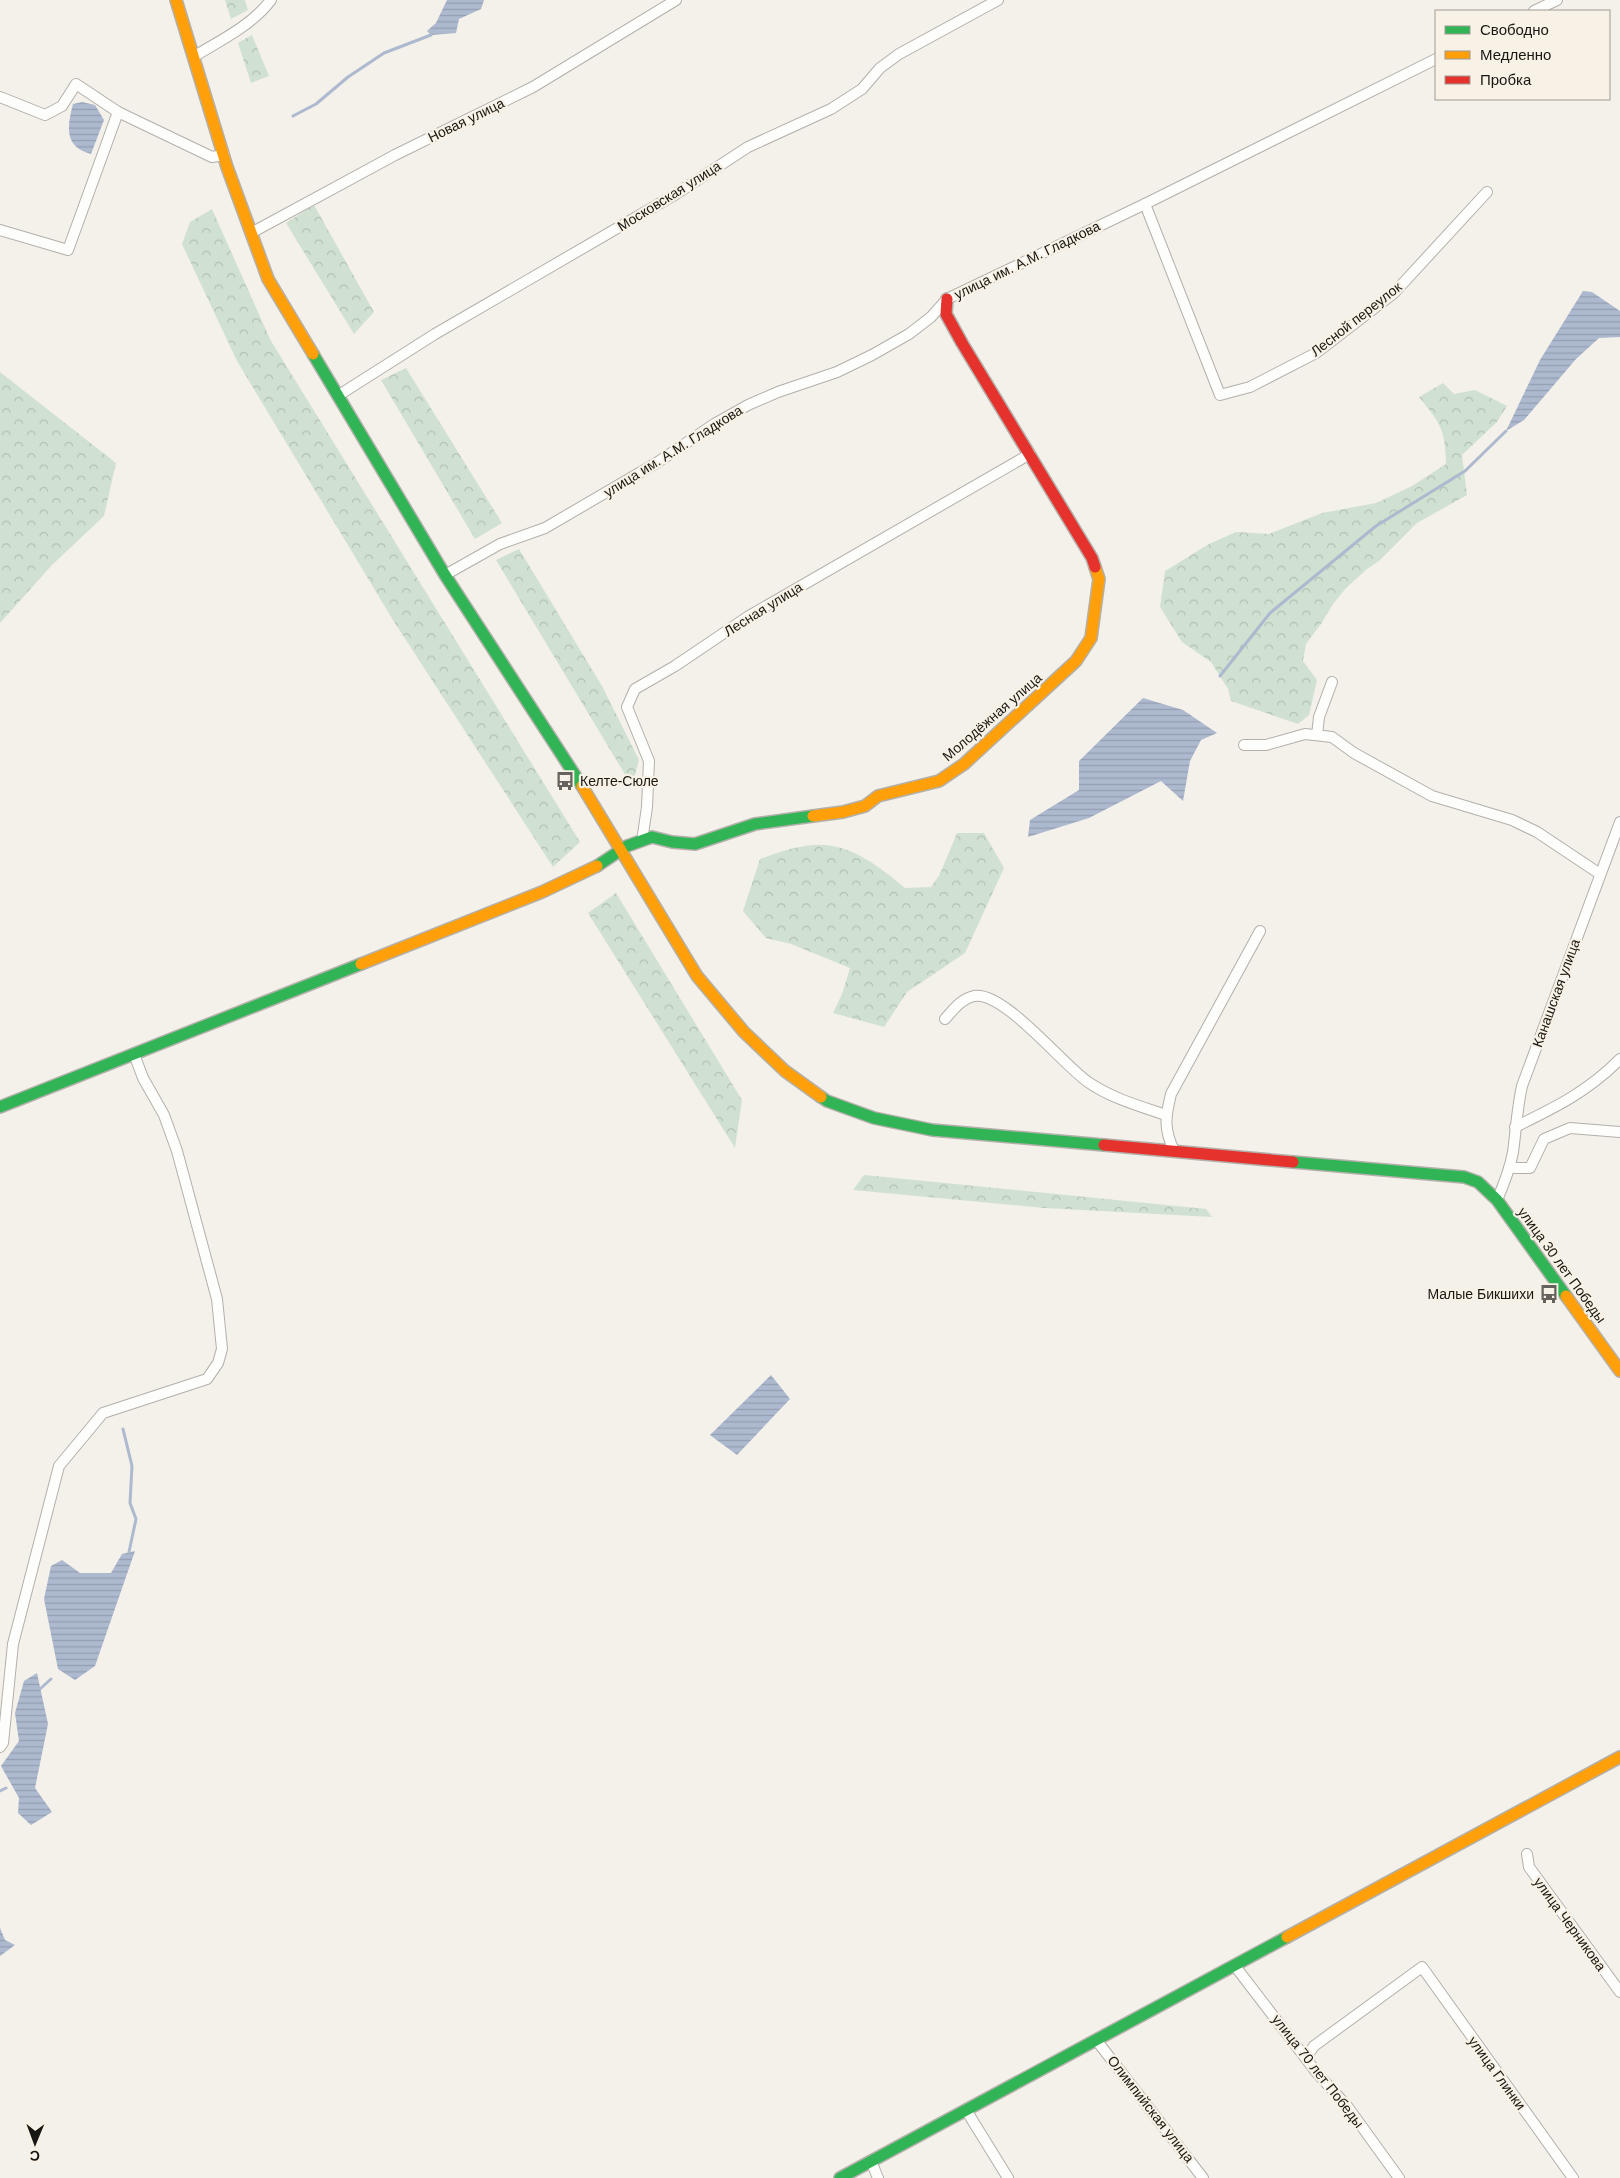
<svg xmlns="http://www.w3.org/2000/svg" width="1620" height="2178" font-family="Helvetica,sans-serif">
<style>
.forest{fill:url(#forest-crowns)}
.water{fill:url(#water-rules)}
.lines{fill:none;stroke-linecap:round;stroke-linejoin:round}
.stream{stroke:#adb9cf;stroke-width:3}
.street-casing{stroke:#b3b0ab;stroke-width:12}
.fast-casing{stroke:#b3b0ab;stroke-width:14}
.slow-casing{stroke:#b3b0ab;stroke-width:14}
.jam-casing{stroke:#b3b0ab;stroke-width:14}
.street{stroke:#fdfdfc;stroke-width:10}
.fast{stroke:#30b455;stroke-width:11}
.slow{stroke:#ff9f0a;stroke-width:11}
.jam{stroke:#e5322d;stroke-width:11}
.labels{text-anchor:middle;stroke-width:4.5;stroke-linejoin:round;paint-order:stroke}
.street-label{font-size:14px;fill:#191713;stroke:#f8f1e6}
.poi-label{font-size:14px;fill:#191713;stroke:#f8f1e6;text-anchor:start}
</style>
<defs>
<pattern id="forest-crowns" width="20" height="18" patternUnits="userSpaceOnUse" patternTransform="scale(1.25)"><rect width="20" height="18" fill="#d0e1d2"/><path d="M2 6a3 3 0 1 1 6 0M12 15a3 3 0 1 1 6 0" fill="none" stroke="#b2c0b3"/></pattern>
<pattern id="water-rules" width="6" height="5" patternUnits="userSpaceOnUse" patternTransform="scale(1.25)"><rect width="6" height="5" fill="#adb9cf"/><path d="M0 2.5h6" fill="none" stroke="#949eb1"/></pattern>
</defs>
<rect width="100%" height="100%" fill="#f4f0ea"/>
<!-- forest -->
<g class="forest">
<polygon points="225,0 245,0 248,10 231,19"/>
<polygon points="252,35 269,76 251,83 238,43"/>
<polygon points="314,205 374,312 354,334 286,223"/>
<polygon points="212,209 271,341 580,842 553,867 393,620 237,361 182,244 190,222"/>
<polygon points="406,368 502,523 475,539 381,380"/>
<polygon points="0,372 116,463 104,516 52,565 0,623"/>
<path d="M 1443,383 L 1454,394 L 1475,390 L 1507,406 L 1497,422 L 1462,455 L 1467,495 L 1417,523 L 1379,561 L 1367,569 L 1346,588 L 1333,604 L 1321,624 L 1306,644 L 1303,661 L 1317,680 L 1309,715 L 1298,724 L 1231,701 L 1228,689 L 1211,662 L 1182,642 L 1160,607 L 1165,571 L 1209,544 L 1236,532 L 1269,534 L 1322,513 L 1376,503 L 1412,486 L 1446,464 C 1445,429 1441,424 1419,397 Z"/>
<polygon points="519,549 602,686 639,760 632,786 496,560"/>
<path d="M 957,833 L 984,833 L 1004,868 L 965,953 L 907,992 L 884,1027 L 833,1013 L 842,994 L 850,968 L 791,944 L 766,938 L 743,911 L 760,859 C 774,854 790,848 805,846 C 845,839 876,864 905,888 L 931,887 L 940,874 Z"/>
<polygon points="616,893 742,1100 735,1148 588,913"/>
<polygon points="864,1175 1206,1209 1212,1217 1045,1208 853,1190"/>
</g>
<!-- water -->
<g class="water">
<polygon points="447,0 484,0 481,9 459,19 456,33 431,35 427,31 436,23"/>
<path d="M 82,102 L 95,105 L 104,120 L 91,154 C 64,147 67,127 73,104 Z"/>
<polygon points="1583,291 1592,292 1620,311 1620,337 1599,338 1576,359 1524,420 1506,431 1540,360"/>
<polygon points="1143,698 1183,710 1217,733 1201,740 1190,761 1183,801 1161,781 1089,818 1028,837 1030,820 1079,790 1079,761"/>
<polygon points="771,1375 790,1399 737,1455 710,1435"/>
<polygon points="135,1551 95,1666 75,1680 58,1669 44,1599 51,1566 62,1560 80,1573 111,1573 122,1554"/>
<polygon points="37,1673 48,1724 35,1788 52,1812 31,1825 18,1813 19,1798 1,1766 19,1741 15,1713 24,1681"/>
<polygon points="0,1928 5,1940 15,1945 0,1956"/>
</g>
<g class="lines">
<!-- stream -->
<g class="stream">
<polyline points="293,116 316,104 348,77 384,53 431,35"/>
<polyline points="1220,676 1270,613 1376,526 1465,471 1506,431"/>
<polyline points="123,1429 132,1466 130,1503 136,1519 129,1552"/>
<polyline points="40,1689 51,1679"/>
<polyline points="0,1791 6,1788"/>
</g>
<!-- street casing -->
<g class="street-casing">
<g id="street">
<polyline points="1534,11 1557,0"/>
<path d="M 193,57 C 221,40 251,26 271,0"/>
<polyline points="0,97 45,115 62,106 76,84 118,112"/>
<polyline points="1145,204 1220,395 1250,387 1316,353 1394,293 1487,192"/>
<polyline points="0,230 68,250 118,112 212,157 224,155"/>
<polyline points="251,233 395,155 533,87 676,0"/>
<polyline points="339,395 435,334 676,194 748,147 831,109 862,89 880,68 899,54 998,0"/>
<polyline points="445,575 500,544 545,528 658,462 716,423 748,405 778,392 837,372 872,355 909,334 931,317 947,299 1145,204 1436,59"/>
<polyline points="1317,735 1319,717 1332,682"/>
<polyline points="1244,745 1266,745 1305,734 1332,737 1354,753 1432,796 1512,820 1537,832 1600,874"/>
<polyline points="642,841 647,807 649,761 627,707 635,689 675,666 749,616 1030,454"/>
<path d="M 945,1019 C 954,1009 961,999 974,996 C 1003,990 1063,1065 1088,1082 C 1111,1098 1139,1106 1166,1115"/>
<path d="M 1515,1127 C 1554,1108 1589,1091 1620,1059"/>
<path d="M 1174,1151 C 1164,1129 1165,1118 1171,1094 L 1260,931"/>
<polyline points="1509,1168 1530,1168 1544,1139 1570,1128 1620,1132"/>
<path d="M 1497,1200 C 1504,1184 1510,1169 1513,1152 C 1516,1130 1517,1108 1522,1086 L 1620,822"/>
<polyline points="0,1747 3,1743 13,1644 59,1466 103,1413 207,1379 218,1363 222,1349 217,1299 177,1151 164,1115 143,1078 134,1054"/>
<polyline points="1527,1854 1529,1867 1620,1992"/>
<polyline points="1235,1966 1317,2073 1347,2106 1399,2178"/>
<polyline points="1097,2041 1203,2178"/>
<polyline points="1306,2057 1314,2046 1422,1967 1573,2178"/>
<polyline points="966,2110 1008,2178"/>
<polyline points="871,2161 878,2178"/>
</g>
</g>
<!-- fast casing -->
<g class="fast-casing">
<g id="fast">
<polyline points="313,354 445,575 582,786"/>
<polyline points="597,866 627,846 652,837 672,842 695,844 755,824 813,816"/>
<polyline points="821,1097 827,1101 874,1118 932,1130 1104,1145"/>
<polyline points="0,1107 361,964"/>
<polyline points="1293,1162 1464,1177 1478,1182 1497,1200 1566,1296"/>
<polyline points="840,2178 1287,1937"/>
</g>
</g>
<!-- slow casing -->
<g class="slow-casing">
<g id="slow">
<polyline points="176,0 227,167 268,279 313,354"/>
<polyline points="582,786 697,976 744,1032 785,1071 821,1097"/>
<polyline points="813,816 843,812 865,806 878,796 939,781 964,764 1076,661 1091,638 1099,579 1095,567"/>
<polyline points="361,964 542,892 597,866"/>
<polyline points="1566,1296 1620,1371"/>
<polyline points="1287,1937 1620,1757"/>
</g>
</g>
<!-- jam casing -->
<g class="jam-casing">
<g id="jam">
<polyline points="947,299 946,314 962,343 1092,558 1095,567"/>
<polyline points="1104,1145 1293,1162"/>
</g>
</g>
<!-- street -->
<use href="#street" class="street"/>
<!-- fast -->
<use href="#fast" class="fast"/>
<!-- slow -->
<use href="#slow" class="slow"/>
<!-- jam -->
<use href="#jam" class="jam"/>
</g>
<!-- icons -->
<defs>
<g id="bus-bare" transform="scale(1.5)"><path d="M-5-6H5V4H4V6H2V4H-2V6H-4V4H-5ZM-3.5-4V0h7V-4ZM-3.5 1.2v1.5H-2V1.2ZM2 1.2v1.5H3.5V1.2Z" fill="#66635e" stroke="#f8f1e6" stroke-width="2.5" paint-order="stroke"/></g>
</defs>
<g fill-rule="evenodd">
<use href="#bus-bare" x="565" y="781"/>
<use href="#bus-bare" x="1549" y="1294"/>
</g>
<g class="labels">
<!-- street labels -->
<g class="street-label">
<text transform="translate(466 120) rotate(-26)" y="5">Новая улица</text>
<text transform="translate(669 196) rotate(-32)" y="5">Московская улица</text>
<text transform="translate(1027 260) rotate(-26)" y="5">улица им. А.М. Гладкова</text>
<text transform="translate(1356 319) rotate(-38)" y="5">Лесной переулок</text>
<text transform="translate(673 451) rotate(-32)" y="5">улица им. А.М. Гладкова</text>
<text transform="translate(763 609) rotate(-32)" y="5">Лесная улица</text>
<text transform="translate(992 717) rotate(-41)" y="5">Молодёжная улица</text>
<text transform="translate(1556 993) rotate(-70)" y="5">Канашская улица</text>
<text transform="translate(1562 1265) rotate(54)" y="5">улица 30 лет Победы</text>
<text transform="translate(1570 1924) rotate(54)" y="5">улица Черникова</text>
<text transform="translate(1318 2071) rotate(52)" y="5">улица 70 лет Победы</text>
<text transform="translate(1497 2073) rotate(54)" y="5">улица Глинки</text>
<text transform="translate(1151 2109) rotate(52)" y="5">Олимпийская улица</text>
</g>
<!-- poi labels -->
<g class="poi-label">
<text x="580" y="786">Келте-Сюле</text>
<text x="1534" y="1299" text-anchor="end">Малые Бикшихи</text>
</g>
</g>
<!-- legend -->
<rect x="1435" y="10" width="175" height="90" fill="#f8f1e6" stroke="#9f9a92"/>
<rect x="1445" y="26" width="25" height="8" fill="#30b455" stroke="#9f9a92"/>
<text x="1480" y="35" font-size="15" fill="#191713">Свободно</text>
<rect x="1445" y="51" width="25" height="8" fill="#ff9f0a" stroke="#9f9a92"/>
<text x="1480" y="60" font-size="15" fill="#191713">Медленно</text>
<rect x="1445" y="76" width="25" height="8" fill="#e5322d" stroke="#9f9a92"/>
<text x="1480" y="85" font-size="15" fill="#191713">Пробка</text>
<!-- north arrow -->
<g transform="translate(35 2143) rotate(181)" stroke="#f8f1e6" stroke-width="4" paint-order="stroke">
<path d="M0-4L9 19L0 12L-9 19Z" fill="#191713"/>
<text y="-8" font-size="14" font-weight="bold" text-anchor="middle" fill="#191713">С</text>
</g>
</svg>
